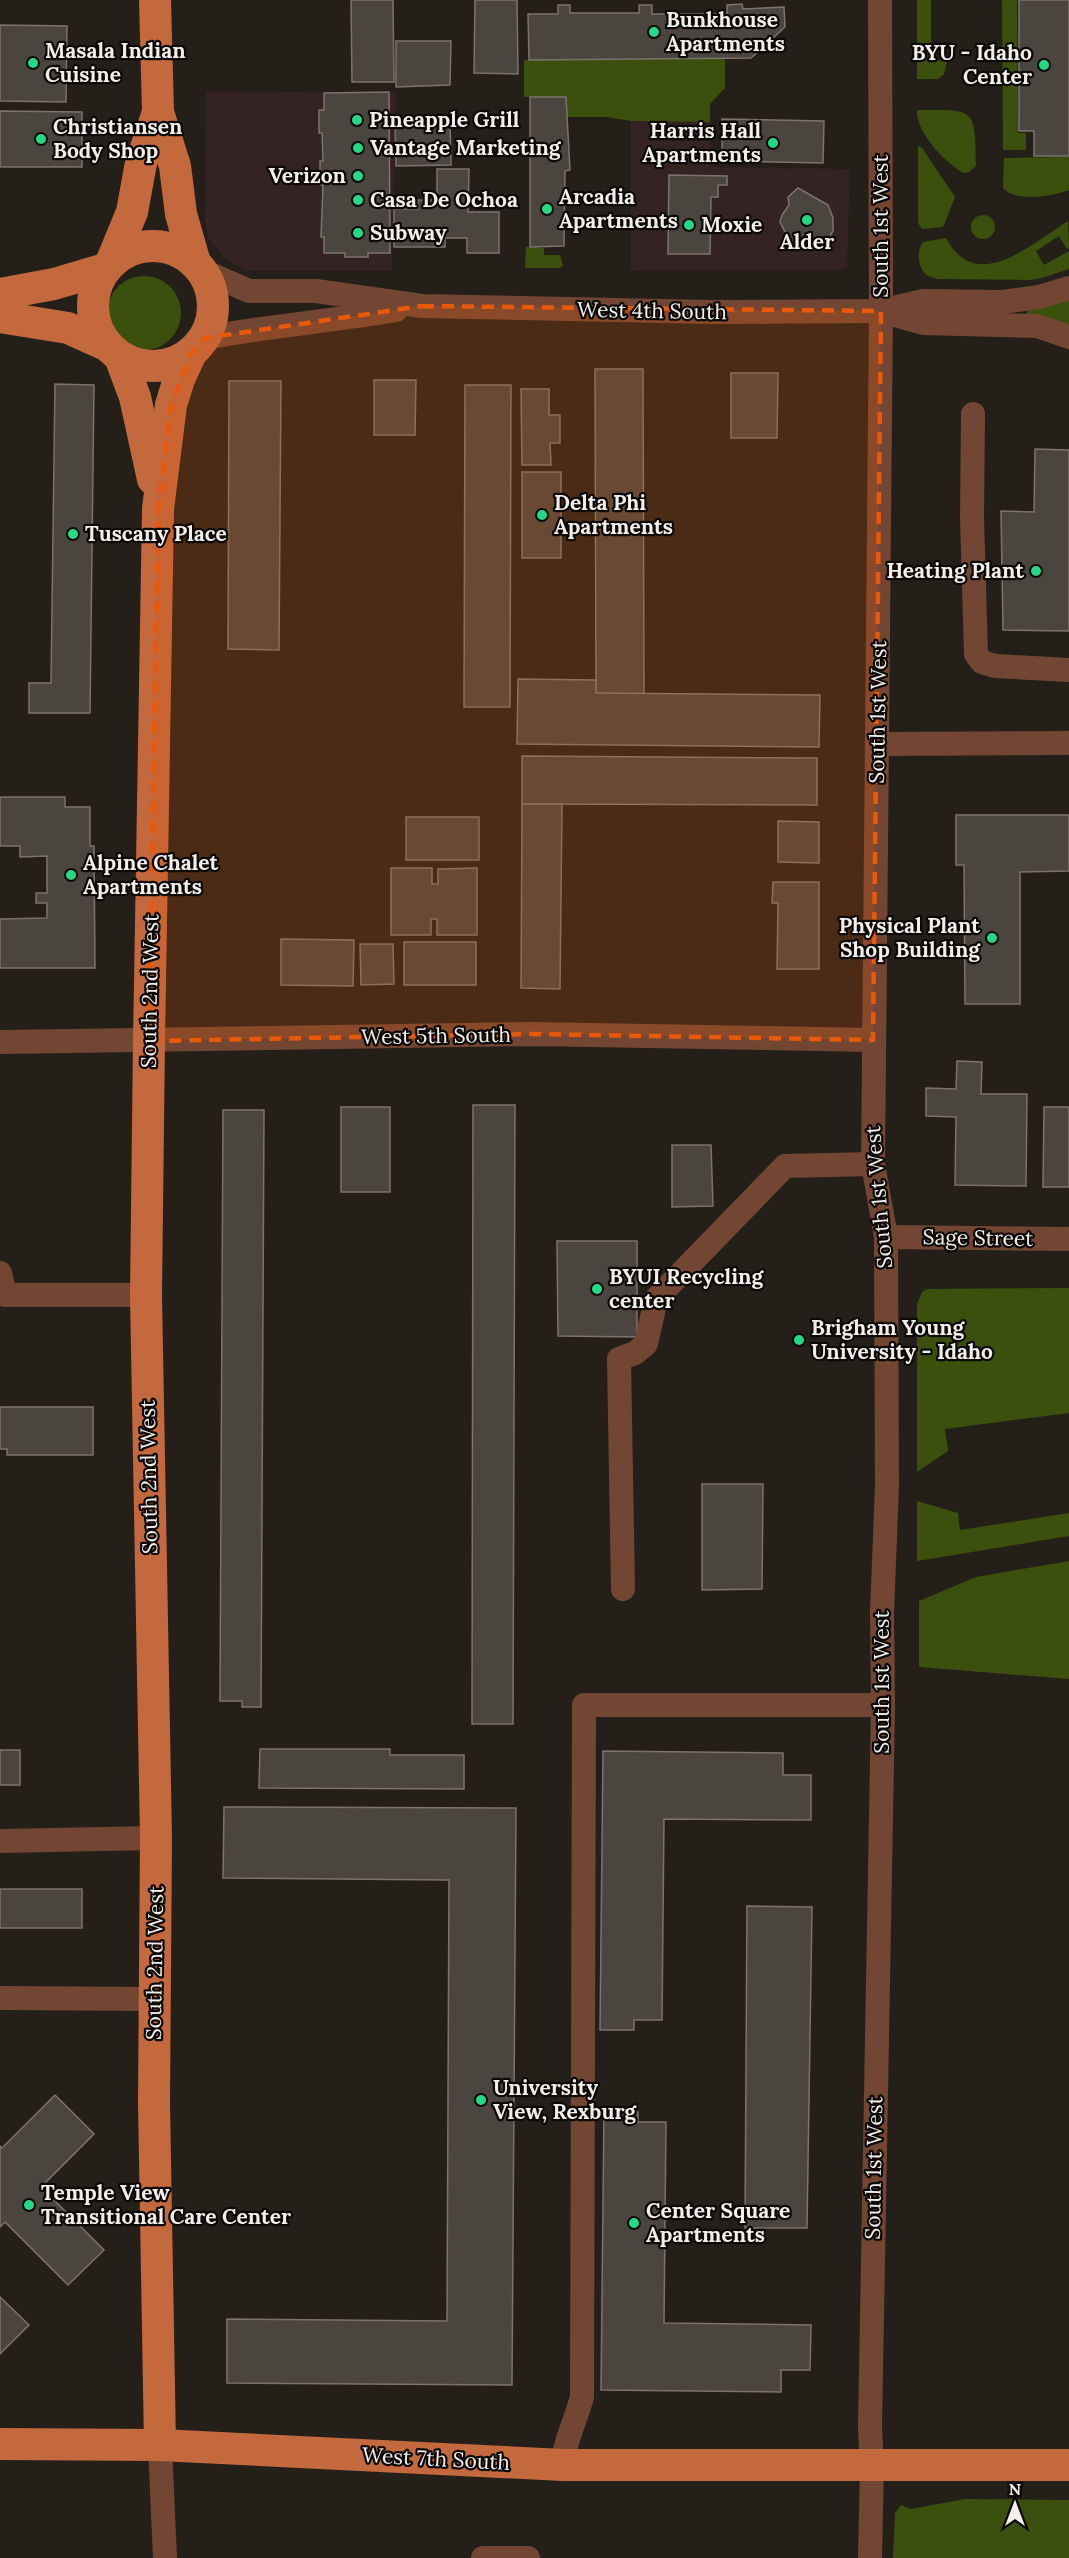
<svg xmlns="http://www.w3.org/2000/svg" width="1069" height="2558" font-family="Lora,serif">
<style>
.commercial{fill:#352223}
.green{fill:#3b500d}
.building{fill:#4b453f;stroke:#7b746e;stroke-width:1.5}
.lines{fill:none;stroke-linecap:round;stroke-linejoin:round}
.minor{stroke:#734633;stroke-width:24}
.major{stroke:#c4683e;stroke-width:32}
.marked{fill:#e8590c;fill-opacity:0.2;stroke:#e8590c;stroke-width:4.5;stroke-dasharray:12 8;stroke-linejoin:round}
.poi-dot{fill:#24d886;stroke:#0c0a08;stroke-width:2}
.labels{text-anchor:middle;stroke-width:4.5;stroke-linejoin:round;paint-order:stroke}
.poi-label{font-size:21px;font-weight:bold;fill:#f2eeeb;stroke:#0c0a08;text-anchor:start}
.street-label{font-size:21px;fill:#f2eeeb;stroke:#0c0a08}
</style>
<rect width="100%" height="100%" fill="#251f1a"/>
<!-- commercial -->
<g class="commercial">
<polygon points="206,91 396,93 392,271 246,271 225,259 209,239 205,223"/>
<polygon points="631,121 710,122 712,167 850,169 847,267 837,270 631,271"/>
</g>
<!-- green -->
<g class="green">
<polygon points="917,0 931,0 931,58 947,62 944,74 938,79 917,79"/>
<polygon points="1002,0 1017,0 1018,133 1026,133 1026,150 1003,150"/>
<polygon points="725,58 725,88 710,104 710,122 631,121 606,117 567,117 566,97 524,97 524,60"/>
<path d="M 917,110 C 976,110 975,107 976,166 L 969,172 L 963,173 C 945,162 916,133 917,110 Z"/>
<polygon points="918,146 922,148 955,197 943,227 922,229 918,223"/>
<path d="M 1069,157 L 1069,190 C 1052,196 1017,203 1003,188 L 1004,158 Z"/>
<circle cx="983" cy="227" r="12"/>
<path d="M 1068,221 L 1069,248 L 1067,249 L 1059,236 L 1036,251 L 1044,265 L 1069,251 L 1069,269 L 1042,278 L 1030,280 L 937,279 L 926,275 C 918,266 916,252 923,242 L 946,238 C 976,295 1030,245 1068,221 Z"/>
<polygon points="526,247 544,248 544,255 560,255 563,266 560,268 525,268"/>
<circle cx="144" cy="313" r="37"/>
<polygon points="1069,296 1069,327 1027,316 1027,309"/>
<polygon points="1069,1288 1069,1413 945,1429 948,1451 917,1472 917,1304 922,1292 927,1289"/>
<polygon points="917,1501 958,1513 960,1530 1069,1513 1069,1536 917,1561"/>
<polygon points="1069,1561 1069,1679 919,1667 919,1601 976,1577"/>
<polygon points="965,2499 1069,2500 1069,2558 893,2558 895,2513 901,2505 911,2509"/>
</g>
<!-- building -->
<g class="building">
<polygon points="351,0 393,0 394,82 352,82"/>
<polygon points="475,0 517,0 518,74 474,73"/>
<polygon points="1019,0 1069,0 1069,156 1034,156 1034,131 1019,131"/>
<polygon points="742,4 743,9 784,7 785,27 751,58 529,60 528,14 558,14 558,5 570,5 570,13 639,13 639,5 652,5 652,14 727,14 727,5"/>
<polygon points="0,25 67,26 66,102 0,101"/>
<polygon points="396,41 451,41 450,85 396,87"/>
<polygon points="389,92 390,253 368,253 368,257 345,257 345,253 324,253 324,237 321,237 323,185 320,185 320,161 323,161 322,133 319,133 319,110 324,110 324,93"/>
<polygon points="530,97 566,97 570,170 565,171 564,246 530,247"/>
<polygon points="0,111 82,112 82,167 0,167"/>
<polygon points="722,119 824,121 823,163 722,161"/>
<polygon points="395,122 450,122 451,165 396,166"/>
<polygon points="437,169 469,169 468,212 499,212 499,253 467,253 467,238 445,238 445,247 394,247 394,209 418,209 418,200 437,200"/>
<polygon points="669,175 727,176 727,185 718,185 718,197 711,197 710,254 668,254"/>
<polygon points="798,188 828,205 833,218 833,231 824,246 812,250 796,247 788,238 780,222 782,215 789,205 788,197"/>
<polygon points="595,369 643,369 644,694 596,693"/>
<polygon points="731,373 778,373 777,438 731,438"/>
<polygon points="374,380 416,380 415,435 374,435"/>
<polygon points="229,381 281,381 279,650 228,649"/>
<polygon points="55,384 94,385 90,713 29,713 29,683 51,683"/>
<polygon points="465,385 511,385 510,707 464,707"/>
<polygon points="521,389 549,389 549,415 560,415 560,443 550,443 551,465 522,465"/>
<polygon points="1035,449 1069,450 1069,631 1003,630 1001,511 1034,512"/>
<rect x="522" y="472" width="39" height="86"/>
<polygon points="518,679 596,680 596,693 820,695 819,747 517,744"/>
<polygon points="522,756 817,758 817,805 522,804"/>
<polygon points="0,797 65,797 65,807 90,807 90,846 94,846 95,968 0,968 0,919 47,918 47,903 36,903 36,893 47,893 47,856 20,857 20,846 0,846"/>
<polygon points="522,804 562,804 560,989 521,988"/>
<polygon points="956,815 1069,815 1069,871 1020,872 1020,1004 965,1004 964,865 956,865"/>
<rect x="406" y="817" width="73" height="43"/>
<polygon points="778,821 819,822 819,863 778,862"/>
<polygon points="391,868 432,868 432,884 438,884 438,869 477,868 477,935 437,935 437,919 431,919 431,935 391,935"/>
<polygon points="773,882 819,882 819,969 777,969 778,903 772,903"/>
<polygon points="281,939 354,940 353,986 281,985"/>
<rect x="404" y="942" width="72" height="43"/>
<polygon points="360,944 393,944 394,984 361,985"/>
<polygon points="957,1061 982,1062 981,1094 1027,1094 1026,1186 955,1185 956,1117 926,1116 926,1088 956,1089"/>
<polygon points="473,1105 515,1105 513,1724 472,1724"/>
<rect x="341" y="1107" width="49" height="85"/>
<polygon points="1044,1107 1069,1107 1069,1187 1043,1187"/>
<polygon points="223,1110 264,1110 261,1707 242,1707 242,1701 220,1701"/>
<polygon points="672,1145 711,1145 713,1206 672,1207"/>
<polygon points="557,1241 637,1241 637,1337 558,1336"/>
<polygon points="0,1407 93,1407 93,1455 7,1455 7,1449 0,1449"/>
<polygon points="702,1484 763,1484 762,1589 702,1590"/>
<polygon points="260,1749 390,1749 390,1755 464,1755 464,1789 259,1788"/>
<rect x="0" y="1750" width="20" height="35"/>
<polygon points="603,1751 783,1753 783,1775 811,1775 811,1820 664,1819 662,2020 634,2020 634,2030 600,2030"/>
<polygon points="224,1807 516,1808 512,2385 227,2383 227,2319 447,2321 449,1880 223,1878"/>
<rect x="0" y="1889" width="82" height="39"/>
<polygon points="747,1906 812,1907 807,2228 745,2228"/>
<polygon points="55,2095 94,2134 41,2187 104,2250 68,2285 5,2222 0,2227 0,2146 2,2148"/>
<polygon points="604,2111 638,2112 638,2122 666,2122 664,2323 811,2325 810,2370 781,2370 781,2392 601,2390"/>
<polygon points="0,2297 29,2325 0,2354"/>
</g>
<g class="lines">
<!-- minor -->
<g class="minor">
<polyline points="201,270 249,291 316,291 422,306 711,312 881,311"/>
<polyline points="1069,288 1039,297 1002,302 923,301 881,311 923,323 1037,326 1069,337"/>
<path d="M 205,338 C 268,326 332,321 396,310"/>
<polyline points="973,414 972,518 976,654 982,662 995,666 1069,670"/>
<polyline points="877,744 1069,743"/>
<polyline points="0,1042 532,1034 873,1040"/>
<polyline points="886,1237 1069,1239"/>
<polyline points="0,1273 5,1295 146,1295"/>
<polyline points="623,1589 619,1359 635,1353 646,1344 656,1299 785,1166 873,1164"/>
<polyline points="0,1841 156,1838"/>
<polyline points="0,1998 155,1999"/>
<polyline points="160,2445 165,2558"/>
<path d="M 563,2465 C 564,2442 576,2420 582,2397 L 584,1705 L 883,1705"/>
<polyline points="483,2558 528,2558"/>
<polyline points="870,2558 872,2466 870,2427 883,1705 882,1612 887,1486 886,1237 873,1164 881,311 880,0"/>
</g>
<!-- major -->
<g class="major">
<polyline points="155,0 158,112 175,166 181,214 195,263"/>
<circle cx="153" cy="306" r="60"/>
<polyline points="111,263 132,212 141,163 158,112"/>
<polyline points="0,294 54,284 105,269"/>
<polyline points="0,317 68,328 108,346"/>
<polyline points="120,357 135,397 153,479"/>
<polyline points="0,2444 160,2445 563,2465 1069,2465"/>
<polyline points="160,2445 154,2102 156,1838 146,1295 149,1041 158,509 171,405 179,379 191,353"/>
</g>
</g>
<!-- marked area -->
<path class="marked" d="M 422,306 L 881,311 L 873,1040 L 532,1034 L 149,1041 L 158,509 L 171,405 L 191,353 L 205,338 Z"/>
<!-- markers -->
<g class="poi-dot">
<circle cx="654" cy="32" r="6"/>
<circle cx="33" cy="63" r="6"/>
<circle cx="1044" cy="65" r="6"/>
<circle cx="357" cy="120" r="6"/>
<circle cx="41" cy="139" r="6"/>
<circle cx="773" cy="143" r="6"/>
<circle cx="358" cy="148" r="6"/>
<circle cx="358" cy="176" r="6"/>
<circle cx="358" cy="200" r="6"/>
<circle cx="547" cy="209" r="6"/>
<circle cx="807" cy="220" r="6"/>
<circle cx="689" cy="225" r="6"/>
<circle cx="358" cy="233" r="6"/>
<circle cx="542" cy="515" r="6"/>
<circle cx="73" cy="534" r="6"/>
<circle cx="1036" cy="571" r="6"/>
<circle cx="71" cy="875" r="6"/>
<circle cx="992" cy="938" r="6"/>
<circle cx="597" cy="1289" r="6"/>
<circle cx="799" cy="1340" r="6"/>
<circle cx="481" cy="2100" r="6"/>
<circle cx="29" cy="2205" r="6"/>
<circle cx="634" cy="2223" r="6"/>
</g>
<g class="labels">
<!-- poi labels -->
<g class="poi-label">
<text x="666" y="27">Bunkhouse<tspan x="666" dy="24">Apartments</tspan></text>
<text x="45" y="58">Masala Indian<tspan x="45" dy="24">Cuisine</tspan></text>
<text x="1032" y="60" text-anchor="end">BYU - Idaho<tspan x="1032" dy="24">Center</tspan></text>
<text x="369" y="127">Pineapple Grill</text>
<text x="53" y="134">Christiansen<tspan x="53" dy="24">Body Shop</tspan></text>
<text x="761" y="138" text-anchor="end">Harris Hall<tspan x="761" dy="24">Apartments</tspan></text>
<text x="370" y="155">Vantage Marketing</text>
<text x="346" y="183" text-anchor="end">Verizon</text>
<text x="559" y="204">Arcadia<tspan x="559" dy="24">Apartments</tspan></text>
<text x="370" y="207">Casa De Ochoa</text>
<text x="701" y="232">Moxie</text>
<text x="370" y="240">Subway</text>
<text x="807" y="249" text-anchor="middle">Alder</text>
<text x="554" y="510">Delta Phi<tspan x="554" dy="24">Apartments</tspan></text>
<text x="85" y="541">Tuscany Place</text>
<text x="1024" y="578" text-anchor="end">Heating Plant</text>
<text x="83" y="870">Alpine Chalet<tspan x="83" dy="24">Apartments</tspan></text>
<text x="980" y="933" text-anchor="end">Physical Plant<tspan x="980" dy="24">Shop Building</tspan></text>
<text x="609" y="1284">BYUI Recycling<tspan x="609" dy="24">center</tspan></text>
<text x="811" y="1335">Brigham Young<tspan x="811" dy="24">University - Idaho</tspan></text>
<text x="493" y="2095">University<tspan x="493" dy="24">View, Rexburg</tspan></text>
<text x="41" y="2200">Temple View<tspan x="41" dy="24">Transitional Care Center</tspan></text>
<text x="646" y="2218">Center Square<tspan x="646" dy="24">Apartments</tspan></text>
</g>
<!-- street labels -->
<g class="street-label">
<text transform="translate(881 226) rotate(-90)" y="7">South 1st West</text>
<text transform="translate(652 311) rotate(1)" y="7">West 4th South</text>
<text transform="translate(878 712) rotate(-89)" y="7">South 1st West</text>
<text transform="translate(150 991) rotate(-89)" y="7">South 2nd West</text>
<text transform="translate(436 1036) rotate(-1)" y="7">West 5th South</text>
<text transform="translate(879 1197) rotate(-95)" y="7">South 1st West</text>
<text transform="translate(978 1238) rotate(1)" y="7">Sage Street</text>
<text transform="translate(149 1477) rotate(-91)" y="7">South 2nd West</text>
<text transform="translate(882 1682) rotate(-90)" y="7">South 1st West</text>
<text transform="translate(155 1963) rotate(-89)" y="7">South 2nd West</text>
<text transform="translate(874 2168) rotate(-89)" y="7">South 1st West</text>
<text transform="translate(436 2459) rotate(3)" y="7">West 7th South</text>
</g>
</g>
<!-- north arrow -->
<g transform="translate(1015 2504)" stroke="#0c0a08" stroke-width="4.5" paint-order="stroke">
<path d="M0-4.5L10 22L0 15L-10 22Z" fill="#f2eeeb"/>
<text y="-9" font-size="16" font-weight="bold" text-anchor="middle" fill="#f2eeeb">N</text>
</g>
</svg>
